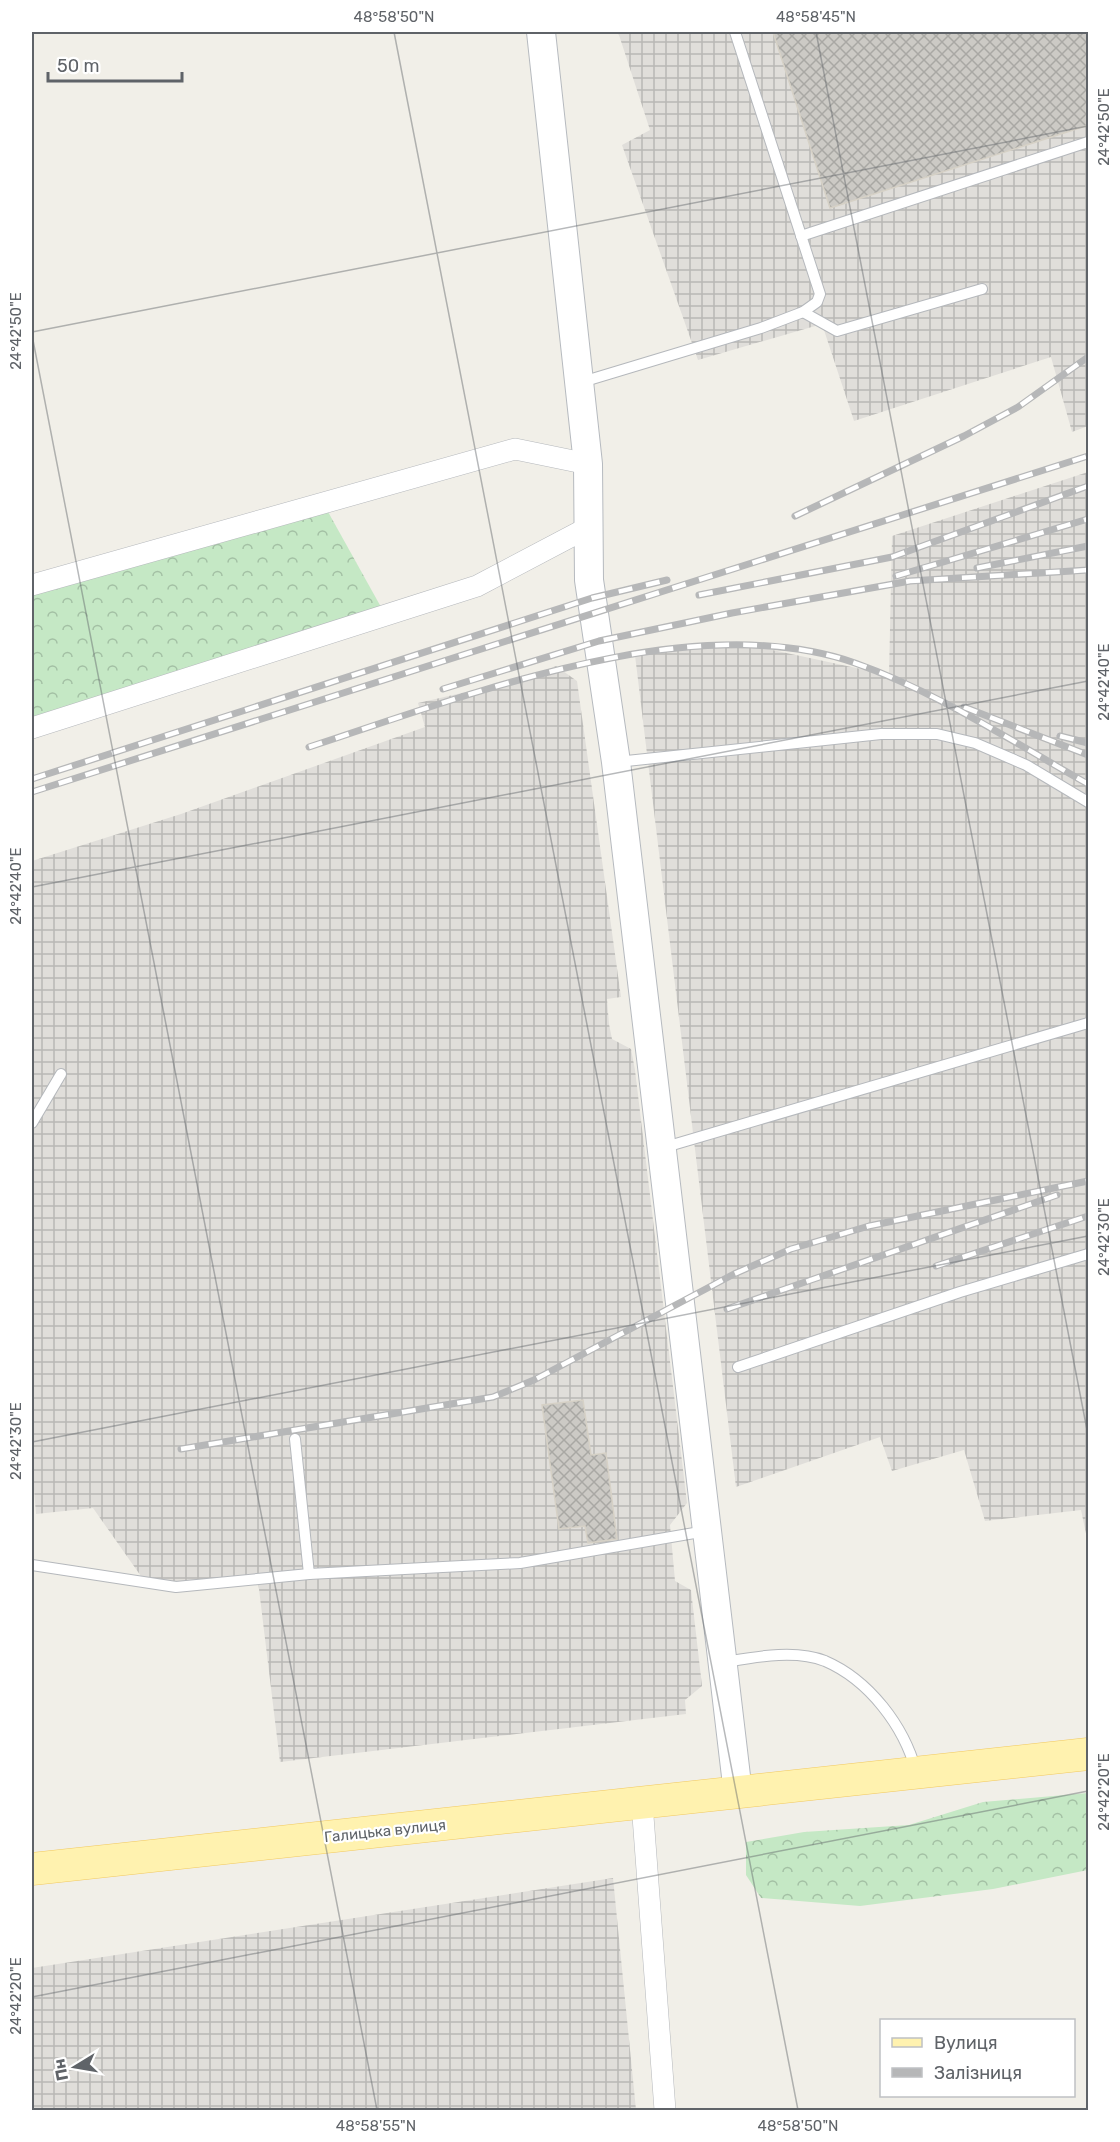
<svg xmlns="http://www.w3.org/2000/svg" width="1120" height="2142" font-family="Rubik,sans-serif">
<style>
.industrial{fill:url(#industrial-grid)}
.forest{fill:url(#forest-crowns)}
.building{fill:url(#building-cross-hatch);stroke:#d6d1c6;stroke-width:1.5}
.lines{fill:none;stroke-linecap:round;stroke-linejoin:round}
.lane-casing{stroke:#b5b8bc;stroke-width:12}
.street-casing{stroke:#b5b8bc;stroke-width:22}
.secondary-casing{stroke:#b6babf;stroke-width:30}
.primary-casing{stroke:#f2c960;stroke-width:33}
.lane{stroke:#fff;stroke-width:10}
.street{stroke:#fff;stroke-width:21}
.secondary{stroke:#fff;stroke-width:28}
.primary{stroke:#fff2af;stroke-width:32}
.rail-casing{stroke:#b6b7b8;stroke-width:7}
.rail{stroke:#fff;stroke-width:4.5;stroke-dasharray:14;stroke-linecap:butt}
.ticks{fill:none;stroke:#5f6368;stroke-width:1.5;stroke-opacity:0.45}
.labels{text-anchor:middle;stroke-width:4.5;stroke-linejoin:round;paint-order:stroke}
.street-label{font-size:15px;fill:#5f6368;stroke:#fff}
.neatline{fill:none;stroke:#5f6368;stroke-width:2}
.ticks-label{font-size:15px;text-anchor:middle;fill:#5f6368}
</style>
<defs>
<pattern id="industrial-grid" width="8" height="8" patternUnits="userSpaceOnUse" patternTransform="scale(1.5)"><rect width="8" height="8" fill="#e0deda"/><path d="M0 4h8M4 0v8" fill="none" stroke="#b9b8b5"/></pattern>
<pattern id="forest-crowns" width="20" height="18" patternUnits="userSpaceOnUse" patternTransform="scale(1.5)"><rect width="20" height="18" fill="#c5e8c5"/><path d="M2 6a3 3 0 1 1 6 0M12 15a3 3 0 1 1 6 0" fill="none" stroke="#a3c0a4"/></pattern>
<pattern id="building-cross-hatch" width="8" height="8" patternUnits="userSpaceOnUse" patternTransform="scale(1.5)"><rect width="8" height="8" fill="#cccac5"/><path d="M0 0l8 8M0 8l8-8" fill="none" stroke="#a9a8a4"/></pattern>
</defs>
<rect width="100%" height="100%" fill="#f1efe8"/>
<!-- industrial -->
<g class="industrial">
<polygon points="618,32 1088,32 1088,426 1072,432 1051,357 854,421 822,324 698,360 622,145 650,130"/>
<polygon points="1088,472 1088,1543 1081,1510 985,1521 964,1450 892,1471 880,1437 736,1487 635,655 744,644 889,675 892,536"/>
<polygon points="556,666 577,681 621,997 607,999 609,1024 612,1039 631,1049 635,1070 687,1503 670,1525 675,1581 691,1590 702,1686 685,1700 686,1714 280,1762 258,1581 150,1589 93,1508 36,1514 32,1464 32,861 181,814 425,727 418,703 523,679"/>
<polygon points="613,1878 636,2110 32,2110 32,1968"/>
</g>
<!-- forest -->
<g class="forest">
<polygon points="322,501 386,616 32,728 32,585"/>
<polygon points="1088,1793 1088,1870 993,1889 860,1906 761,1898 746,1875 746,1842 804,1832 909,1825 983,1802"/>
</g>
<!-- building -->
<g class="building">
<polygon points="773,32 1089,32 1089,125 830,208"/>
<polygon points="583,1400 591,1455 606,1453 617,1539 588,1543 585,1526 559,1529 542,1405"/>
</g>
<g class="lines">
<!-- lane casing -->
<g class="lane-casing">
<g id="lane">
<polyline points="801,236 1088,142"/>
<polyline points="803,312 837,331 982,289"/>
<polyline points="582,382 761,328 803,312 817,302 820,294 735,32"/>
<polyline points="617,762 881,734 937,734 975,743 1026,765 1088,802"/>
<polyline points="32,1123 61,1074"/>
<polyline points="662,1148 1088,1023"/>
<polyline points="738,1367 960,1292 1088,1254"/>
<polyline points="295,1439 309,1574"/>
<polyline points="32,1565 176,1587 309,1574 520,1563 706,1531"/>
<path d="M 725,1662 C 755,1657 795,1649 825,1661 C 869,1680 904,1726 916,1771"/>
</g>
</g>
<!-- street casing -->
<g class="street-casing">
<g id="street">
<polyline points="32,585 515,449 588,464"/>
<polyline points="32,728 477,586 587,528"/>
<polyline points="642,1803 665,2110"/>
</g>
</g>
<!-- secondary casing -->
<g class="secondary-casing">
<polyline id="secondary" points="541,32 588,464 589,580 616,762 738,1793"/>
</g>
<!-- primary casing -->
<g class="primary-casing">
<polyline id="primary" points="32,1869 1088,1754"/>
</g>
<!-- lane -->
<use href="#lane" class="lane"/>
<!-- street -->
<use href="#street" class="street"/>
<!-- secondary -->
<use href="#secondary" class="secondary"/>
<!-- primary -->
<use href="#primary" class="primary"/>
<!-- rail casing -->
<g class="rail-casing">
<g id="rail">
<polyline points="795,516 964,436 1018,407 1088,357"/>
<polyline points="977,568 1088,546"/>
<polyline points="896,576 1088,519"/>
<polyline points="699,595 892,557 1088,486"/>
<polyline points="443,689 599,641 732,613 910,581 1088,570"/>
<polyline points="964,707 1088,755"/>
<polyline points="1060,736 1088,743"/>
<path d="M 309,747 C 466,696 693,606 855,663 C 937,692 1013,742 1088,784"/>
<polyline points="32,779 592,598 667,580"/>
<polyline points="32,792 1088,456"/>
<polyline points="936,1266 1088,1216"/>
<polyline points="727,1309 1057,1195"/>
<polyline points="181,1449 493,1397 534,1380 734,1274 791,1249 869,1226 1088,1181"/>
</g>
</g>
<!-- rail -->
<use href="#rail" class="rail"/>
</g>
<!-- ticks -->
<path class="ticks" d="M 394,32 L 798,2110M 816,32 L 1088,1435M 32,332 L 1088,126M 32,335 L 377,2110M 32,887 L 1088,681M 32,1442 L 1088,1236M 32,1997 L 1088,1791"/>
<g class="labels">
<!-- street labels -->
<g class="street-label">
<text transform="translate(385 1831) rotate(-6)" y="5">Галицька вулиця</text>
</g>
</g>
<!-- border -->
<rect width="1120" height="2142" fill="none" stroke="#ffffff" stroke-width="66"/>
<!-- legend -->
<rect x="880" y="2019" width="195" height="78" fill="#ffffff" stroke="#bfc1c3" stroke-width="1.5"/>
<rect x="892" y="2038" width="30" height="9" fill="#fff2af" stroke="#bfc1c3" stroke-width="1.5"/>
<text x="934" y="2049" font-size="18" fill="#5f6368">Вулиця</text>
<rect x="892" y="2068" width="30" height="9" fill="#b6b7b8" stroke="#bfc1c3" stroke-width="1.5"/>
<text x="934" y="2079" font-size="18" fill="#5f6368">Залізниця</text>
<!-- north arrow -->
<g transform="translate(75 2067) rotate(259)" stroke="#ffffff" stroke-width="4.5" paint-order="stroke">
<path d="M0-4.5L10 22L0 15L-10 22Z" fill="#5f6368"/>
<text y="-9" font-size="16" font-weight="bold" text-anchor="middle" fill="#5f6368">Пн</text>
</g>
<!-- scale -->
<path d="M48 72v9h134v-9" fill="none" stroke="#5f6368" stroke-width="3"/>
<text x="57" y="72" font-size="18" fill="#5f6368" stroke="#ffffff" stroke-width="4.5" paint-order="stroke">50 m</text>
<rect x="33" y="33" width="1054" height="2076" class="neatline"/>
<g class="ticks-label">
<text x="394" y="22">48°58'50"N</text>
<text x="816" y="22">48°58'45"N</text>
<text transform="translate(1104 127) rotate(-90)" y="5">24°42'50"E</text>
<text transform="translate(16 331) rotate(-90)" y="5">24°42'50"E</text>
<text transform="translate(1104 682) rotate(-90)" y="5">24°42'40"E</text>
<text transform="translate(16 886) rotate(-90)" y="5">24°42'40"E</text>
<text transform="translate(1104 1237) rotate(-90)" y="5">24°42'30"E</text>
<text transform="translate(16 1441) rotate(-90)" y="5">24°42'30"E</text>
<text transform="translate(1104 1792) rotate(-90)" y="5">24°42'20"E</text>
<text transform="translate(16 1996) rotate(-90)" y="5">24°42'20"E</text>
<text x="376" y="2131">48°58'55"N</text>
<text x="798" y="2131">48°58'50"N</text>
</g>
</svg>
